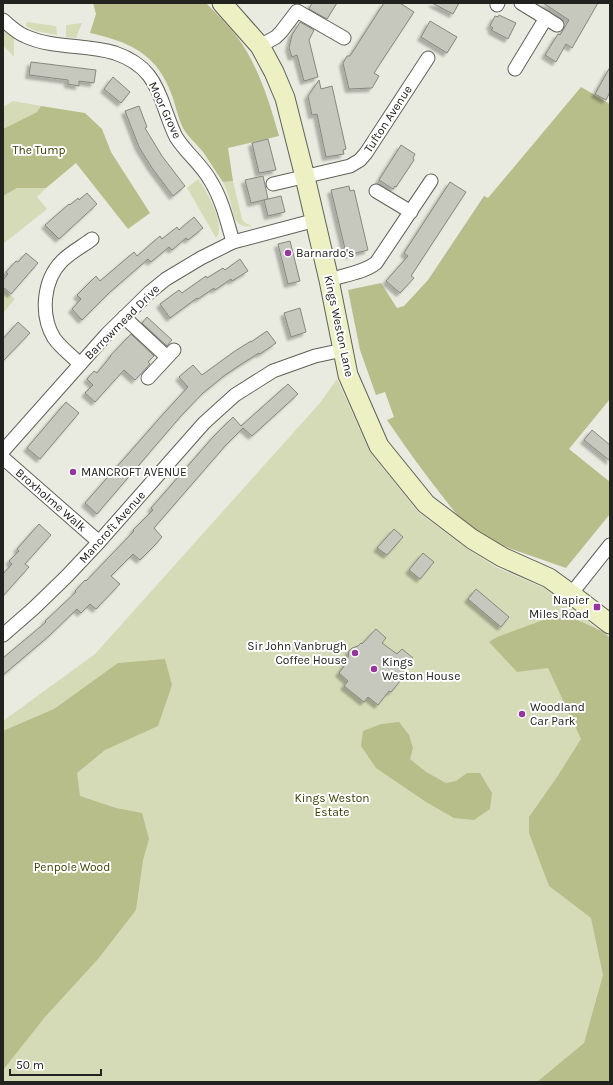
<svg xmlns="http://www.w3.org/2000/svg" width="613" height="1085" font-family="Karla,sans-serif">
<style>
.green{fill:#d6dbb7}
.forest{fill:#b7be8a}
.building{fill:#c6c7bd;stroke:#86887e;filter:url(#shadow)}
.lines{fill:none;stroke-linecap:round;stroke-linejoin:round}
.street-casing{stroke:#606158;stroke-width:15}
.secondary-casing{stroke:#606158;stroke-width:21}
.street{stroke:#fff;stroke-width:13}
.secondary{stroke:#ecf0c3;stroke-width:19}
.poi-dot{fill:#96369e;stroke:#fff;stroke-width:1.5}
.labels{text-anchor:middle;stroke-width:4;stroke-linejoin:round;paint-order:stroke}
.street-label{font-size:12px;fill:#22231f;stroke:#fff}
.park-label{font-size:12px;fill:#3b4000;stroke:#fff}
.poi-label{font-size:12px;fill:#22231f;stroke:#fff;text-anchor:start}
</style>
<defs>
<filter id="shadow"><feDropShadow dx="-3.5" dy="3.5" stdDeviation="1" flood-color="#0004"/></filter>
</defs>
<rect width="100%" height="100%" fill="#e9ebe0"/>
<!-- green -->
<g class="green">
<polygon points="27,22 56,26 57,35 36,31 26,26"/>
<polygon points="82,23 76,38 66,37 66,25"/>
<polygon points="3,30 14,38 14,57 3,45"/>
<polygon points="13,101 41,106 37,112 3,129 3,107"/>
<path d="M 198,179 C 206,189 227,227 216,238 L 187,188 Z"/>
<path d="M 233,181 L 242,219 L 245,223 L 253,226 C 233,229 234,214 230,200 C 228,194 226,188 223,182 Z"/>
<polygon points="17,188 46,188 37,197 47,209 3,244 3,196"/>
<polygon points="3,289 15,299 3,313"/>
<polygon points="337,379 370,452 418,512 466,548 496,567 544,588 565,603 610,639 610,1082 3,1082 3,721 95,654 319,404"/>
</g>
<!-- forest -->
<g class="forest">
<path d="M 93,3 L 206,3 C 221,18 237,34 247,52 C 262,78 271,107 279,136 L 228,148 L 233,181 L 223,182 C 216,172 210,162 203,152 C 197,144 188,137 183,128 C 177,116 175,101 169,88 C 154,52 126,41 90,33 L 96,14 Z"/>
<path d="M 581,87 L 610,104 L 610,399 L 569,449 L 610,482 L 610,514 L 566,568 L 489,541 C 469,531 456,514 443,497 C 423,472 405,446 387,420 L 394,417 L 385,392 L 376,395 L 360,350 L 348,290 L 381,283 L 397,308 L 404,306 L 428,280 L 484,196 L 488,198 Z"/>
<polygon points="41,106 85,113 102,129 111,152 150,213 128,229 76,163 46,188 17,188 3,196 3,129 37,112"/>
<polygon points="562,613 604,632 610,638 610,1082 537,1082 584,1043 603,975 591,918 549,886 529,833 529,817 557,777 581,739 548,668 517,672 489,642 497,637"/>
<polygon points="165,659 172,685 158,726 105,750 77,773 80,796 116,808 142,813 149,839 143,860 136,910 98,959 45,1017 3,1070 3,731 54,709 118,663"/>
<polygon points="399,722 409,735 413,748 410,759 426,772 446,783 456,781 467,773 480,773 492,793 490,809 474,820 454,818 426,802 376,768 361,746 363,731 381,724"/>
</g>
<!-- building -->
<g class="building">
<polygon points="312,3 337,3 327,19 309,9"/>
<polygon points="384,3 400,3 414,12 374,73 379,76 372,88 349,89 343,63 347,56 350,56"/>
<polygon points="432,3 459,3 453,14"/>
<polygon points="543,3 598,3 572,48 566,44 556,62 545,55 558,34 560,35 569,20"/>
<polygon points="499,15 516,23 508,39 491,30 493,28 490,26 495,16 498,17"/>
<polygon points="430,21 457,37 447,53 421,37"/>
<polygon points="300,22 314,30 309,40 318,77 304,81 297,55 292,57 289,48 292,35"/>
<polygon points="31,62 96,70 94,83 79,81 79,86 68,84 68,80 29,75"/>
<polygon points="610,67 610,92 606,100 595,94"/>
<polygon points="113,77 130,92 121,103 104,89"/>
<polygon points="319,80 321,89 332,86 346,149 343,150 344,154 326,157 317,114 312,115 308,96"/>
<polygon points="139,106 147,127 145,128 162,156 185,186 173,196 152,168 139,147 125,111"/>
<polygon points="268,139 276,170 259,173 252,143"/>
<polygon points="401,145 415,154 413,158 414,160 396,187 395,186 393,189 379,180"/>
<polygon points="263,176 268,199 251,203 245,180"/>
<polygon points="450,182 466,192 411,276 414,278 400,293 386,281 408,256 404,253"/>
<polygon points="349,186 350,191 354,190 368,250 348,255 347,252 346,253 331,190"/>
<polygon points="87,193 97,204 59,239 45,225 69,204 70,205 78,198 79,200"/>
<polygon points="281,196 285,212 268,216 264,200"/>
<polygon points="194,217 203,228 188,240 186,238 172,250 169,247 151,262 148,259 110,292 82,320 72,309 81,299 77,295 96,276 100,281 134,252 137,256 160,236 162,239 177,227 179,230"/>
<polygon points="290,241 300,281 288,284 278,244"/>
<polygon points="26,253 38,263 11,294 3,287 3,280 8,274 6,272 16,261 18,262"/>
<polygon points="240,259 248,271 232,281 231,279 215,290 214,288 198,299 197,298 170,318 160,304 179,290 182,293 206,276 207,278 223,268 225,270"/>
<polygon points="300,308 306,332 291,337 284,313"/>
<polygon points="147,317 172,340 167,346 142,323"/>
<polygon points="18,322 30,333 3,361 3,339"/>
<polygon points="267,331 276,343 260,354 259,353 243,363 225,375 203,393 181,416 97,514 85,503 165,412 188,387 179,377 193,365 202,375 235,351 251,341 251,342"/>
<polygon points="131,334 154,356 148,362 150,364 135,380 124,370 95,402 85,393 93,385 87,379 94,371 97,373 111,356 110,356"/>
<polygon points="288,384 298,394 252,436 243,428 226,445 154,528 162,537 155,545 140,560 133,554 111,576 120,584 96,609 90,604 81,613 77,609 49,636 3,675 3,658 46,622 45,621 76,592 75,591 85,580 86,581 134,531 133,530 153,510 151,508 159,499 213,437 233,417 241,426"/>
<polygon points="66,402 79,413 40,459 27,448"/>
<polygon points="592,430 610,445 610,461 584,440"/>
<polygon points="39,524 51,535 25,564 29,567 3,596 3,574 12,564 9,561 19,551 17,549"/>
<polygon points="394,529 403,537 387,555 377,548"/>
<polygon points="423,553 434,562 420,579 409,570"/>
<polygon points="476,589 509,617 501,627 468,599"/>
<polygon points="376,629 386,638 382,643 397,654 402,649 413,658 408,664 410,665 399,679 401,680 391,692 389,691 378,705 368,697 364,702 344,686 348,681 339,673 347,662 346,661 348,658 349,651 352,648 358,646 361,643 362,644"/>
</g>
<g class="lines">
<!-- street casing -->
<g class="street-casing">
<g id="street">
<polyline points="521,3 557,25"/>
<polyline points="497,5 498,3"/>
<path d="M 3,20 C 10,26 17,33 25,36 C 53,49 86,44 115,53 C 147,64 156,82 166,112 C 169,120 172,129 176,137 C 186,153 201,164 210,180 C 222,199 227,221 233,242"/>
<polyline points="260,46 276,37 281,32 297,11 344,38"/>
<polyline points="515,69 546,18"/>
<polyline points="273,184 350,166 360,160 366,153 428,58"/>
<polyline points="376,191 411,212"/>
<path d="M 329,280 C 344,275 363,273 376,263 L 431,181"/>
<polyline points="124,317 167,357"/>
<path d="M 80,364 C 72,356 61,348 54,338 C 40,315 43,280 62,261 C 71,252 83,246 92,239"/>
<polyline points="148,378 174,350"/>
<polyline points="3,451 107,334 150,292 166,279 201,258 233,242 316,220"/>
<polyline points="3,458 99,542"/>
<polyline points="571,594 610,545"/>
<polyline points="3,635 34,608 67,576 99,542 204,423 235,395 273,371 315,356 343,350"/>
</g>
</g>
<!-- secondary casing -->
<g class="secondary-casing">
<polyline id="secondary" points="222,3 260,46 274,72 285,98 305,177 329,280 348,375 379,446 426,504 472,539 502,557 549,578 571,594 610,624"/>
</g>
<!-- street -->
<use href="#street" class="street"/>
<!-- secondary -->
<use href="#secondary" class="secondary"/>
</g>
<!-- markers -->
<g class="poi-dot">
<circle cx="288" cy="253" r="4"/>
<circle cx="73" cy="472" r="4"/>
<rect x="593" y="603" width="8" height="8" rx="2"/>
<circle cx="355" cy="653" r="4"/>
<circle cx="374" cy="669" r="4"/>
<circle cx="522" cy="714" r="4"/>
</g>
<g class="labels">
<!-- street labels -->
<g class="street-label">
<text transform="translate(165 110) rotate(65)" y="4">Moor Grove</text>
<text transform="translate(388 119) rotate(-57)" y="4">Tufton Avenue</text>
<text transform="translate(122 322) rotate(-45)" y="4">Barrowmead Drive</text>
<text transform="translate(339 326) rotate(78)" y="4">Kings Weston Lane</text>
<text transform="translate(51 500) rotate(41)" y="4">Broxholme Walk</text>
<text transform="translate(112 527) rotate(-48)" y="4">Mancroft Avenue</text>
</g>
<!-- park labels -->
<g class="park-label">
<text x="39" y="154">The Tump</text>
<text x="332" y="802">Kings Weston<tspan x="332" dy="14">Estate</tspan></text>
<text x="72" y="871">Penpole Wood</text>
</g>
<!-- poi labels -->
<g class="poi-label">
<text x="296" y="257">Barnardo's</text>
<text x="81" y="476">MANCROFT AVENUE</text>
<text x="589" y="604" text-anchor="end">Napier<tspan x="589" dy="14">Miles Road</tspan></text>
<text x="347" y="650" text-anchor="end">Sir John Vanbrugh<tspan x="347" dy="14">Coffee House</tspan></text>
<text x="382" y="666">Kings<tspan x="382" dy="14">Weston House</tspan></text>
<text x="530" y="711">Woodland<tspan x="530" dy="14">Car Park</tspan></text>
</g>
</g>
<!-- border -->
<rect width="613" height="1085" fill="none" stroke="#22231f" stroke-width="8"/>
<!-- scale -->
<path d="M10 1069v6h91v-6" fill="none" stroke="#22231f" stroke-width="2"/>
<text x="16" y="1069" font-size="12" fill="#22231f" stroke="#ffffff" stroke-width="3" paint-order="stroke">50 m</text>
</svg>
